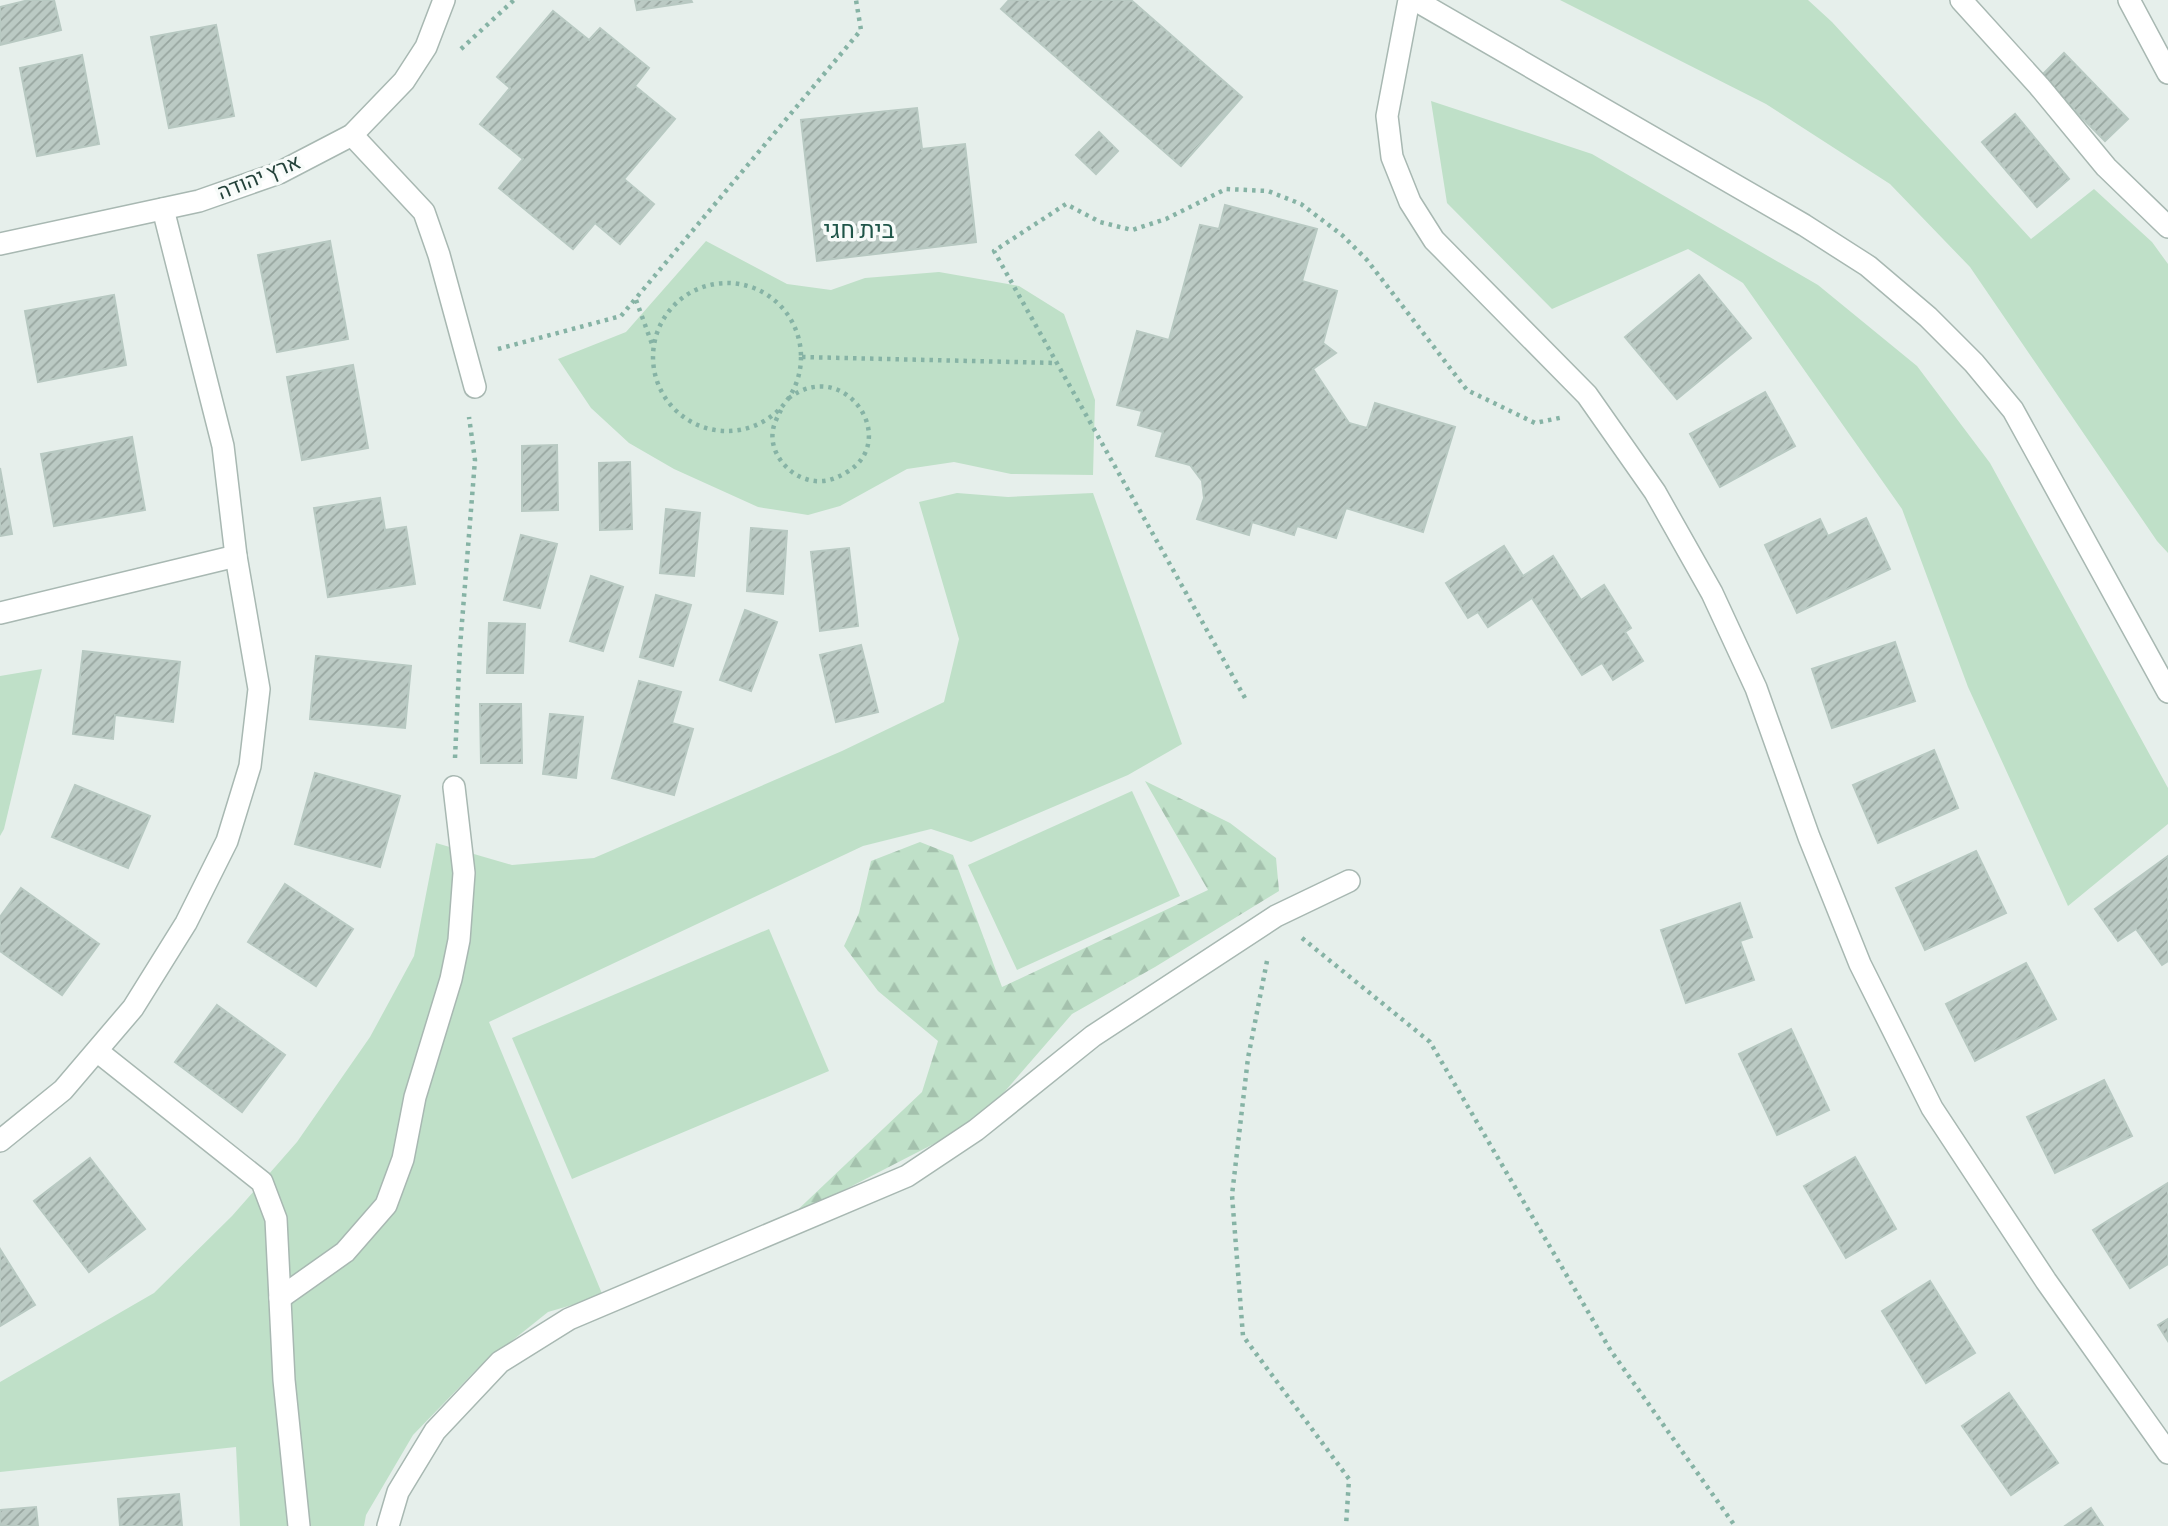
<svg xmlns="http://www.w3.org/2000/svg" width="2168" height="1526" font-family="Barlow,Heebo,sans-serif">
<style>
.green{fill:#bfe0c8}
.forest{fill:url(#forest-firs)}
.building{fill:url(#building-hatch);stroke:#b8c9c2;stroke-width:2}
.lines{fill:none;stroke-linecap:round;stroke-linejoin:round}
.minor-casing{stroke:#a8b8b2;stroke-width:24}
.path{stroke:#86b3a5;stroke-width:4.5;stroke-dasharray:3.5 5;stroke-linecap:butt}
.minor{stroke:#fff;stroke-width:21}
.labels{text-anchor:middle;stroke-width:7;stroke-linejoin:round;paint-order:stroke}
.street-label{font-size:21px;fill:#24423a;stroke:#f7fbf9}
.quarter-label{font-size:24px;fill:#1f5548;stroke:#f7fbf9}
</style>
<defs>
<pattern id="forest-firs" width="22" height="20" patternUnits="userSpaceOnUse" patternTransform="scale(1.75)"><rect width="22" height="20" fill="#bfe0c8"/><path d="M5 1l3.5 6h-7zM16 11l3.5 6h-7z" fill="#a4c1ad"/></pattern>
<pattern id="building-hatch" width="6" height="6" patternUnits="userSpaceOnUse" patternTransform="scale(1.75)"><rect width="6" height="6" fill="#bbcac4"/><path d="M-1 1l2-2M0 6l6-6M5 7l2-2" fill="none" stroke="#98a6a0"/></pattern>
</defs>
<rect width="100%" height="100%" fill="#e6efeb"/>
<!-- green -->
<g class="green">
<polygon points="1560,0 1808,0 1832,22 2031,239 2094,189 2152,242 2168,264 2168,553 2157,541 1970,267 1890,184 1766,104"/>
<polygon points="1431,101 1592,154 1818,285 1917,366 1990,463 2168,788 2168,824 2068,906 1968,687 1902,509 1743,283 1688,249 1552,309 1447,203"/>
<polygon points="706,241 787,284 831,290 865,278 939,272 1019,286 1064,314 1095,400 1093,475 1011,474 954,462 907,469 840,506 808,515 758,507 674,469 629,443 591,408 558,359 626,332"/>
<polygon points="957,493 1008,497 1093,493 1182,744 1128,775 971,842 931,829 863,846 489,1022 603,1296 548,1312 478,1368 413,1435 366,1515 364,1526 240,1526 236,1447 0,1472 0,1382 154,1293 232,1216 297,1142 370,1037 414,956 436,843 512,865 594,858 842,751 944,702 959,639 919,502"/>
<polygon points="42,669 4,829 0,836 0,676"/>
<polygon points="1132,791 1180,896 1017,970 968,865"/>
<polygon points="769,929 829,1071 572,1179 512,1038"/>
</g>
<!-- forest -->
<polygon class="forest" points="1145,781 1230,823 1276,858 1279,891 1155,967 1072,1014 980,1120 788,1219 922,1092 938,1041 878,991 844,946 859,913 871,861 920,842 953,855 1002,987 1208,890"/>
<!-- building -->
<g class="building">
<polygon points="29,0 54,0 61,30 0,45 0,7"/>
<polygon points="635,0 691,0 692,2 637,10"/>
<polygon points="1009,0 1131,0 1242,97 1181,166 1001,9"/>
<polygon points="553,11 589,40 600,28 649,68 635,86 675,119 624,179 654,204 620,244 595,223 573,249 499,188 523,159 480,124 510,88 497,77"/>
<polygon points="216,25 234,116 169,128 151,37"/>
<polygon points="2064,53 2128,119 2105,141 2041,76"/>
<polygon points="82,55 99,144 37,156 20,68"/>
<polygon points="917,108 922,149 965,144 976,242 817,261 801,120"/>
<polygon points="2015,114 2069,179 2037,207 1982,142"/>
<polygon points="1099,132 1118,151 1096,174 1076,155"/>
<polygon points="1225,205 1317,229 1302,281 1337,291 1323,343 1336,353 1313,369 1349,423 1367,428 1375,403 1455,427 1423,532 1346,508 1336,538 1297,526 1294,535 1252,522 1249,535 1197,519 1204,498 1202,481 1190,465 1156,456 1163,432 1138,425 1142,411 1117,405 1137,331 1169,340 1200,225 1219,229"/>
<polygon points="330,241 348,339 277,352 258,255"/>
<polygon points="1699,275 1751,338 1677,399 1625,337"/>
<polygon points="114,295 126,365 38,382 25,311"/>
<polygon points="353,365 368,448 302,460 287,377"/>
<polygon points="1765,392 1795,446 1720,487 1690,434"/>
<polygon points="132,437 145,510 54,526 41,454"/>
<polygon points="557,445 558,510 522,511 522,446"/>
<polygon points="630,462 632,529 600,530 599,463"/>
<polygon points="0,468 12,534 0,536"/>
<polygon points="380,498 385,530 406,527 415,584 328,597 314,508"/>
<polygon points="666,509 700,513 694,576 660,573"/>
<polygon points="1866,518 1890,569 1797,613 1765,545 1820,519 1828,536"/>
<polygon points="751,528 787,531 783,594 747,591"/>
<polygon points="521,535 557,544 540,608 504,600"/>
<polygon points="1504,546 1523,576 1553,556 1581,600 1604,585 1631,628 1625,632 1643,661 1613,680 1602,663 1582,675 1532,598 1488,627 1478,612 1468,618 1446,583"/>
<polygon points="849,548 858,626 820,631 811,552"/>
<polygon points="591,576 623,587 603,651 570,641"/>
<polygon points="656,595 691,605 673,666 640,657"/>
<polygon points="745,610 777,622 751,691 720,680"/>
<polygon points="489,623 525,624 523,673 487,673"/>
<polygon points="1895,642 1915,701 1832,728 1812,669"/>
<polygon points="861,645 878,712 836,722 820,655"/>
<polygon points="83,651 180,662 173,722 115,715 113,739 73,734"/>
<polygon points="316,656 411,666 405,728 310,719"/>
<polygon points="639,681 681,692 672,723 693,729 674,795 612,778"/>
<polygon points="480,704 521,704 522,763 481,763"/>
<polygon points="550,714 583,717 576,778 543,774"/>
<polygon points="1934,750 1958,808 1878,843 1853,785"/>
<polygon points="315,773 400,796 380,867 295,844"/>
<polygon points="75,785 150,816 128,868 52,837"/>
<polygon points="1976,851 2006,913 1925,950 1896,888"/>
<polygon points="2168,856 2168,961 2162,965 2136,929 2118,941 2095,909"/>
<polygon points="285,884 353,929 316,986 248,942"/>
<polygon points="21,888 99,944 62,995 0,951 0,917"/>
<polygon points="1740,903 1752,937 1740,941 1754,980 1686,1003 1661,930"/>
<polygon points="2026,963 2056,1019 1975,1061 1946,1004"/>
<polygon points="217,1005 285,1055 242,1112 175,1062"/>
<polygon points="1791,1029 1829,1110 1777,1135 1739,1054"/>
<polygon points="2104,1080 2132,1136 2055,1173 2027,1117"/>
<polygon points="1855,1157 1896,1229 1846,1258 1804,1186"/>
<polygon points="90,1158 145,1229 89,1272 34,1201"/>
<polygon points="2168,1183 2168,1264 2130,1288 2093,1230"/>
<polygon points="0,1249 35,1305 0,1326"/>
<polygon points="1930,1281 1975,1353 1926,1383 1882,1311"/>
<polygon points="2168,1319 2168,1341 2158,1325"/>
<polygon points="2009,1393 2058,1463 2011,1495 1962,1426"/>
<polygon points="179,1494 182,1526 120,1526 118,1499"/>
<polygon points="36,1507 38,1526 0,1526 0,1510"/>
<polygon points="2091,1508 2103,1526 2065,1526"/>
</g>
<g class="lines">
<!-- minor casing -->
<g class="minor-casing">
<g id="minor">
<polyline points="1409,0 1387,116 1392,157 1410,202 1434,240 1587,395 1655,492 1712,593 1756,688 1809,837 1860,964 1932,1108 2046,1281 2168,1453"/>
<polyline points="1415,0 1804,225 1868,266 1928,317 1974,363 2013,410 2168,692"/>
<polyline points="1961,0 2039,86 2106,167 2168,227"/>
<polyline points="2129,0 2168,73"/>
<polyline points="352,135 424,212 439,255 475,387"/>
<polyline points="0,244 199,201 279,173 352,135 404,81 426,47 444,0"/>
<polyline points="0,613 236,556"/>
<polyline points="97,1051 262,1182 276,1219 284,1380 299,1526"/>
<polyline points="0,1141 63,1090 133,1008 186,923 227,841 250,766 259,689 236,556 223,446 163,209"/>
<polyline points="280,1298 345,1252 386,1205 403,1159 415,1097 451,979 459,940 464,873 454,787"/>
<polyline points="388,1526 398,1492 435,1431 500,1362 569,1319 907,1176 976,1130 1093,1036 1276,916 1349,881"/>
</g>
</g>
<!-- path -->
<g class="path">
<polyline points="461,49 514,0"/>
<circle cx="727" cy="357" r="74"/>
<polyline points="636,300 652,344"/>
<polyline points="498,349 621,316 861,30 856,0"/>
<polyline points="802,357 1057,363"/>
<path d="M 781,410 C 778,416 774,423 773,430 C 769,451 786,473 806,479 C 821,484 834,480 847,472 C 901,440 845,356 789,398"/>
<polyline points="1245,698 994,251 1066,204 1100,222 1132,230 1166,219 1226,189 1268,191 1301,204 1342,235 1367,260 1467,390 1535,423 1564,417"/>
<polyline points="455,758 460,647 475,460 469,417"/>
<polyline points="1302,938 1430,1042 1611,1351 1735,1526"/>
<polyline points="1267,961 1248,1058 1232,1195 1243,1336 1349,1479 1346,1526"/>
</g>
<!-- minor -->
<use href="#minor" class="minor"/>
</g>
<g class="labels">
<!-- street labels -->
<g class="street-label">
<text transform="translate(259 177) rotate(-22)" y="7">ארץ יהודה</text>
</g>
<!-- quarter labels -->
<g class="quarter-label">
<text x="859" y="238">בית חגי</text>
</g>
</g>
</svg>
